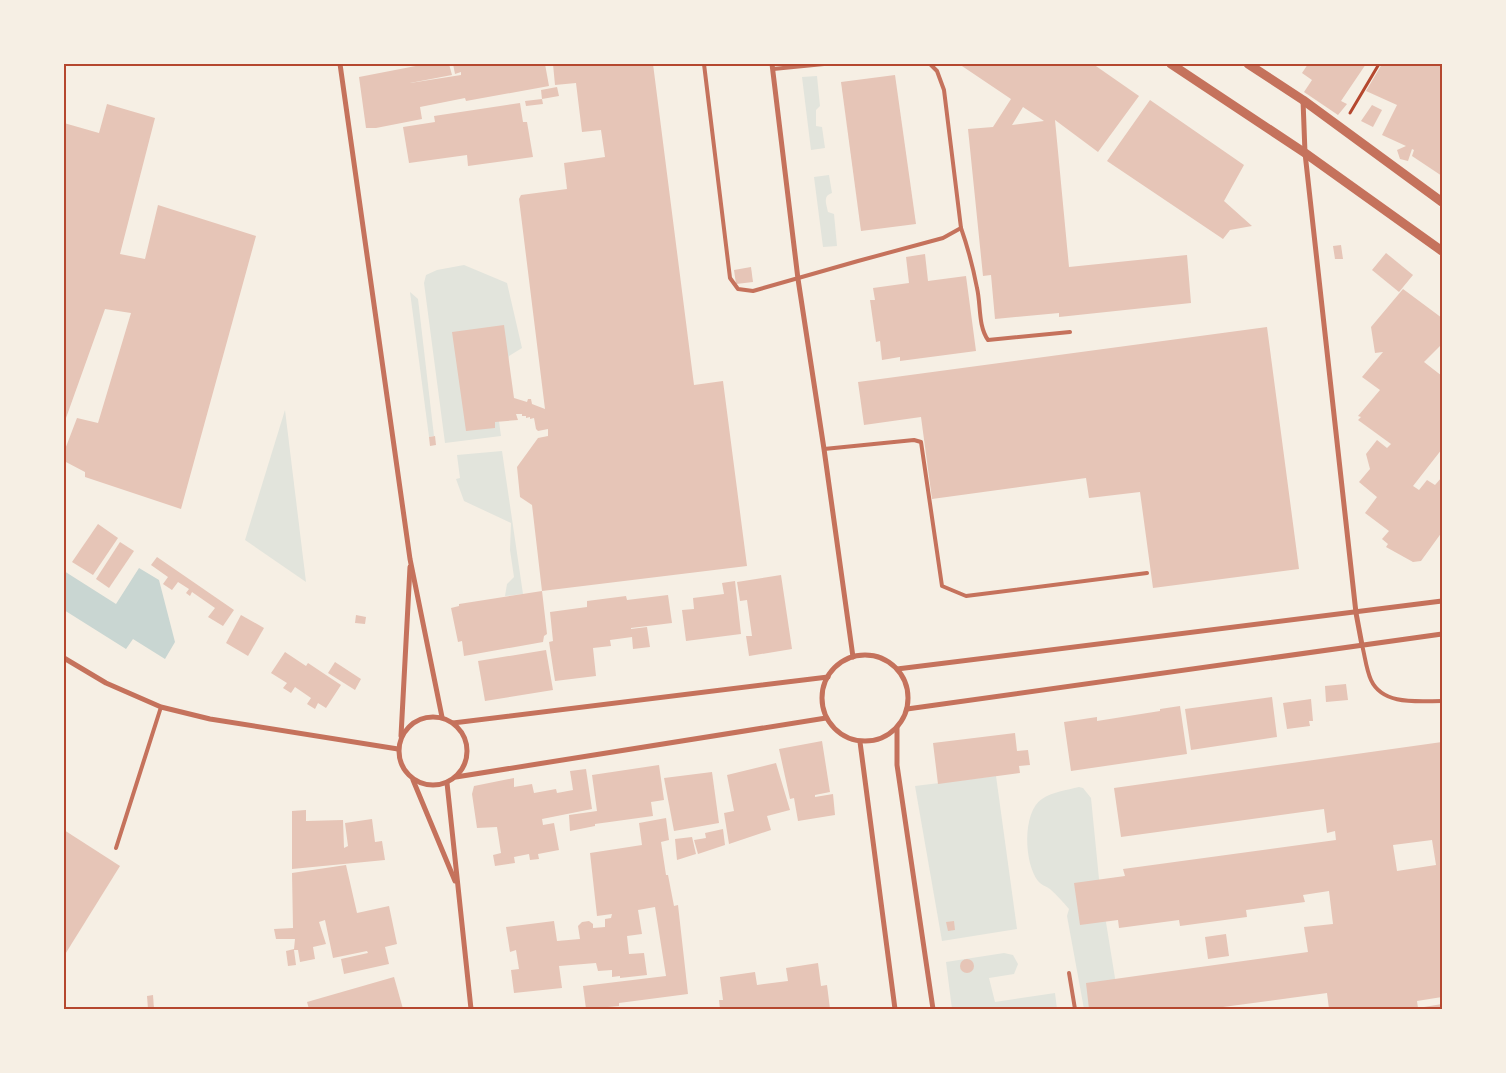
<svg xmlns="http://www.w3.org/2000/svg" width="1506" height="1073" font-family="'Sofia Sans Condensed',sans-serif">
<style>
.green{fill:#e2e4dc}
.water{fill:#c9d6d2}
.building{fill:#e6c5b7;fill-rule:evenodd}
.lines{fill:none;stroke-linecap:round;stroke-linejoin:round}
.path{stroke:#b5482f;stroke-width:3}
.service{stroke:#c5725c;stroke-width:4}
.minor{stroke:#c5725c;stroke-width:5}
.tertiary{stroke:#c5725c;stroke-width:9}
.neatline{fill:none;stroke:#b5482f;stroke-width:2}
</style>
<rect width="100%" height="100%" fill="#f6efe4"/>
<!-- green -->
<g class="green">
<polygon points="817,76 820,106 816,110 816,126 822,127 825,148 811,150 802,77"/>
<path d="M 829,175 L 832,193 C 822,196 827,205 828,212 L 834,214 L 837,246 L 823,247 L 814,177 Z"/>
<polygon points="464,265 507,283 522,348 509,356 498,414 501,436 445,443 424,283 426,275 437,270"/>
<polygon points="410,292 418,299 434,436 429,437"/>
<polygon points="285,410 306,582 245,540"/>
<polygon points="502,451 523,594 505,596 507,584 514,577 510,550 511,523 464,501 456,479 460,478 457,455"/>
<polygon points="996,776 1017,929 942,941 915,786"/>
<path d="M 1079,787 L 1083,788 L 1091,798 L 1099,879 L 1120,1009 L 1084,1009 L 1067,916 L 1069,909 C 1063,902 1057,895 1050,889 C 1046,886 1041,885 1038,881 C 1024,863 1022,812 1042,799 C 1052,792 1067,790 1079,787 Z"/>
<polygon points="1004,953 1013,955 1018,964 1014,974 989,978 995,1002 1055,993 1057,1009 952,1009 946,962"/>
</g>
<!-- water -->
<polygon class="water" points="139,568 159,580 175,642 165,659 133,639 126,649 64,610 64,571 116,604"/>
<!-- building -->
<g class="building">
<polygon points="426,64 449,64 452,75 410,83 461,75 461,72 455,74 453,64 545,64 549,86 466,101 465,98 420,107 422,119 376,128 366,128 359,77"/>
<polygon points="553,64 653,64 694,385 723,381 747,566 542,591 532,505 520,497 517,467 538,438 548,436 548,429 538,431 536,429 534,418 530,419 530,417 526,418 526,416 522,416 522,414 516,414 518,420 495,422 495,428 466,431 452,332 504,325 514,398 527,402 528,399 531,399 532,404 545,409 519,199 521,195 567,189 564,163 605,157 601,130 582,132 576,83 555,85"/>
<path d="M 959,64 L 1093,64 L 1139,96 L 1098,152 L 1055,120 L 1069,267 L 1187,255 L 1191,303 L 1059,317 L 1059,313 L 995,319 L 991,275 L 983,276 L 968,129 L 993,127 L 1011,99 ZM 1023,107 L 1044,121 L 1012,125 Z"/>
<polygon points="1308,64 1366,64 1341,101 1347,104 1338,115 1304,92 1312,80 1302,73"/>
<polygon points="1382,64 1442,64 1442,176 1412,156 1414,150 1412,149 1408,161 1400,159 1397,150 1406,146 1382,135 1397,105 1366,91"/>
<polygon points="895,75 916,224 861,231 841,82"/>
<polygon points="557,87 559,96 542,99 541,90"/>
<polygon points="542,99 543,104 526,106 525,101"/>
<polygon points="1150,100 1244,165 1224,201 1252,226 1230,230 1223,239 1107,161"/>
<polygon points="520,103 523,122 527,122 533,157 468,166 467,155 409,163 403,127 435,122 434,116"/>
<polygon points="107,104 155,118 120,254 145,259 158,205 256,236 181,509 85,477 85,472 64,461 64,452 77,418 98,423 131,313 105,309 66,418 64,417 64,123 99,133"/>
<polygon points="1372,105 1382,110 1373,127 1361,121"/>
<polygon points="1341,245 1343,259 1335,259 1333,246"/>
<polygon points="1386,253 1413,275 1399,292 1372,270"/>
<polygon points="925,254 928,281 966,276 976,351 900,361 900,357 882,360 880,341 876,342 870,300 875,300 873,288 909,283 906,257"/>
<polygon points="751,267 753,282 736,284 734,270"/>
<polygon points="1403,289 1442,318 1442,344 1424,362 1442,376 1442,403 1440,407 1442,409 1442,449 1413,486 1419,490 1427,480 1435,485 1442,477 1442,532 1421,561 1413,562 1386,547 1388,544 1382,539 1389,531 1365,513 1377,497 1359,482 1370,469 1366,454 1377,440 1387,448 1391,444 1358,420 1361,417 1358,416 1380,390 1362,377 1383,352 1375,353 1371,327"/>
<polygon points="1267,327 1299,569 1153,588 1140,492 1089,498 1086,478 932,499 921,417 864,425 858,382"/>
<polygon points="435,436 436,445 430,446 429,437"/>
<polygon points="98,524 118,538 93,575 72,562"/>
<polygon points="120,542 134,551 109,588 96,579"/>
<polygon points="157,557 234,610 223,626 208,617 215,608 192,592 190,596 186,593 189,589 178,582 172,590 163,584 168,577 151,565"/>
<polygon points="781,575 792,649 749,656 746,636 752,636 747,600 740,601 737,582"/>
<polygon points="735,581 741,634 686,641 682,610 694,609 693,598 724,594 722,583"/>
<polygon points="542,591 547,634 544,636 543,642 464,656 462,641 458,642 451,608 459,606 459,604"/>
<polygon points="668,595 672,623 631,628 631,629 647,627 650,647 633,649 632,637 610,640 611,646 593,648 596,676 555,681 549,642 553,641 550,612 587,607 587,601 626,596 627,600"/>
<polygon points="241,615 264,628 248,656 226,643"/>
<polygon points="356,615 366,617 365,624 355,623"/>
<polygon points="546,650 553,690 485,701 478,661"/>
<polygon points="285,652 306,666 308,663 341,685 326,708 318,703 315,709 307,704 311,698 295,687 291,693 283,688 287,683 271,673"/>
<polygon points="335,662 361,679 355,690 328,673"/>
<polygon points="1346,684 1348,700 1326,702 1325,686"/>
<polygon points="1272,697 1277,737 1191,750 1185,709"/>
<polygon points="1311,699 1313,721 1309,721 1310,726 1287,729 1283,703"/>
<polygon points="1180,706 1187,754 1071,771 1064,722 1097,717 1097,721 1160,711 1160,709"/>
<polygon points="1015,733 1017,751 1028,750 1030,765 1019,766 1020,773 938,784 933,743"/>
<polygon points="822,741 830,792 815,795 815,797 833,794 835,815 798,821 794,798 790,799 779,749"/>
<path d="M 1442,742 L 1442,997 L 1417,1001 L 1418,1008 L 1442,1004 L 1442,1009 L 1329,1009 L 1327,993 L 1208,1009 L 1089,1009 L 1086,983 L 1308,952 L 1304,927 L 1333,924 L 1329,891 L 1303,895 L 1305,902 L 1246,910 L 1247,917 L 1180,926 L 1179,920 L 1119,928 L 1118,920 L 1080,925 L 1074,883 L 1125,876 L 1123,869 L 1336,840 L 1335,831 L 1327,833 L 1324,809 L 1121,837 L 1114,788 ZM 1432,840 L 1436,865 L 1397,871 L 1393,845 Z"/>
<polygon points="776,763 790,810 767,816 771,830 729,844 724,813 734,811 727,775"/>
<polygon points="659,765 664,800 651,802 653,816 595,824 595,826 570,831 569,815 597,811 592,775"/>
<polygon points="586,769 592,809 542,819 543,825 554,823 559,850 538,854 539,859 530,860 529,854 514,857 515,863 495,866 493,855 501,853 497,827 477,828 472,794 474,786 514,778 514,787 532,784 534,793 556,789 557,793 573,790 570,771"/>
<polygon points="712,772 719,823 674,831 664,778"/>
<polygon points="306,810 306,821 343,820 344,848 348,846 345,823 372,819 375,842 382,841 385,860 292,869 292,811"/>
<polygon points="666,818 669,840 661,842 666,875 668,875 674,906 678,905 688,994 619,1003 619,1006 586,1009 583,986 666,976 655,907 638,910 642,934 627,936 629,954 644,953 647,975 620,978 620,976 612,977 612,970 598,971 596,963 559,966 562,988 514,993 511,970 519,969 516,950 510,952 506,927 554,921 557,941 580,939 578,926 582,922 589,921 593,924 593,928 605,927 605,919 611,918 612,914 597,916 590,853 642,845 639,823"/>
<polygon points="723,829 725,845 698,854 694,840 706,838 705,833"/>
<polygon points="64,830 120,866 64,956"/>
<polygon points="692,837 696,854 677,860 675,839"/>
<polygon points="346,865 357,913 389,906 397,944 385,947 389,964 344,974 341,959 368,953 367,951 333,958 325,920 319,922 326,944 313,947 315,959 300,962 298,950 294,950 296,965 288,966 286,951 294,949 295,939 276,939 274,929 293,928 292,873"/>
<polygon points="954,921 955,930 948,931 946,922"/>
<polygon points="1226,934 1229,956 1208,959 1205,937"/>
<circle cx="967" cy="966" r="7"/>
<polygon points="818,963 821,986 827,985 830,1009 720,1009 719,1000 723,1000 720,977 755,972 757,985 788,981 786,968"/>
<polygon points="394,977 403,1009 309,1009 307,1002"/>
<polygon points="153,995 154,1009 148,1009 147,996"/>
</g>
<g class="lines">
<!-- path -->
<polyline class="path" points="1350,113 1379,64"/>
<!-- service -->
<g class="service">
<polyline points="704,64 730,278 738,289 753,291 858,261 943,238 961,228 944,90 937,71 930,64"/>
<polyline points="773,69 824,64"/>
<path d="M 961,228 C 968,248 973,267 977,288 C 981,305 978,326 988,340 L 1070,332"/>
<polyline points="824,449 914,440 921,442 942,586 966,596 1147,573"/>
<path d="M 1362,645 C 1365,656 1366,669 1371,680 C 1383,706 1419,701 1442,701"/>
<polyline points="116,848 161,707"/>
<polyline points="1069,973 1075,1009"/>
</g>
<!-- minor -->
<g class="minor">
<polyline points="340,64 410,559 442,717"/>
<polyline points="772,64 798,279 824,449 853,657"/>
<polyline points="1303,100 1305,153 1356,613 1362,645"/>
<circle cx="865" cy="698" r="43"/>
<polyline points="64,658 106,683 161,707 210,719 398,749"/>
<polyline points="897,669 1442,601"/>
<polyline points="907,709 1442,634"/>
<circle cx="433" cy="751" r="34"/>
<polyline points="453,723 828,677"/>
<polyline points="897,728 897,765 933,1009"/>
<polyline points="401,736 410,567"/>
<polyline points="860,742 895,1009"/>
<polyline points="456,777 826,718"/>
<polyline points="413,780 455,881"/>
<polyline points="447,783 471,1009"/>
</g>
<!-- tertiary -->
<g class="tertiary">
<polyline points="1171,64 1305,153 1442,251"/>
<polyline points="1248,64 1303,100 1442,202"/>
</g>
</g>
<!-- border -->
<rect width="1506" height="1073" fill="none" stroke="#f6efe4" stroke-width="130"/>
<rect x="65" y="65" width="1376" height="943" class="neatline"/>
</svg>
